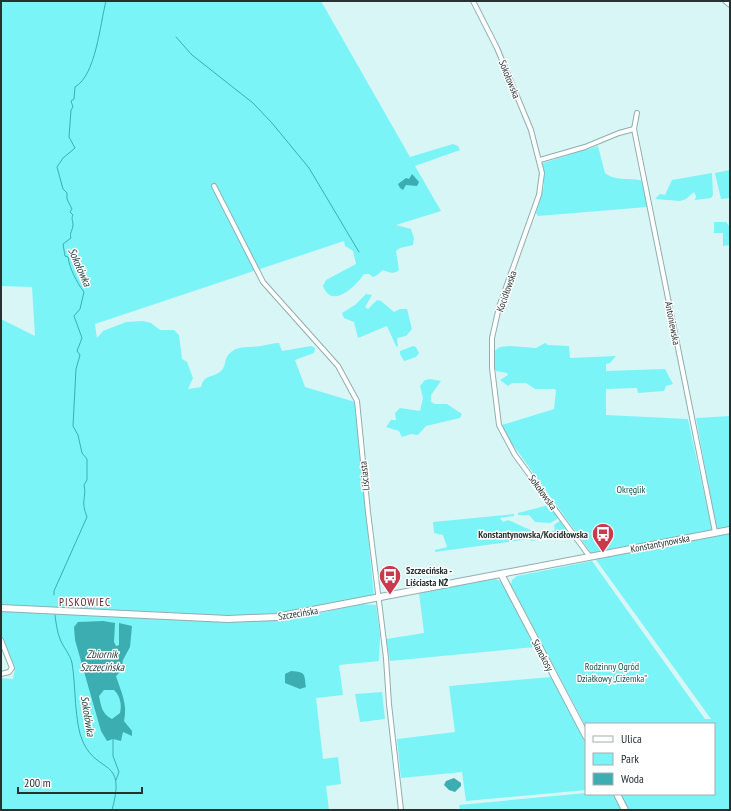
<svg xmlns="http://www.w3.org/2000/svg" width="731" height="811" font-family="'PT Sans Narrow',sans-serif">
<style>
.green{fill:#7bf4f8}
.water{fill:#3cadb0;fill-rule:evenodd}
.lines{fill:none;stroke-linecap:round;stroke-linejoin:round}
.stream{stroke:#3cadb0;stroke-width:1}
.street-casing{stroke:#91adae;stroke-width:6}
.secondary-casing{stroke:#91adae;stroke-width:8}
.street{stroke:#fff;stroke-width:4}
.secondary{stroke:#fff;stroke-width:6}
.labels{text-anchor:middle;stroke-width:3;stroke-linejoin:round;paint-order:stroke}
.street-label{font-size:10px;fill:#263132;stroke:#fff}
.park-label{font-size:10px;fill:#135355;stroke:#fff}
.poi-label{font-size:10px;font-weight:bold;fill:#263132;stroke:#fff;text-anchor:end}
.water-label{font-size:11px;font-style:italic;fill:#274041;stroke:#fff}
.neighbourhood-label{font-size:11px;letter-spacing:1px;fill:#672128;stroke:#fff}
</style>
<rect width="100%" height="100%" fill="#d8f6f6"/>
<!-- green -->
<g class="green">
<path d="M 1,1 L 321,1 L 410,157 L 453,144 L 458,146 L 460,150 L 415,166 L 441,211 L 396,225 L 411,229 L 414,238 L 413,245 L 400,248 L 396,251 L 399,270 C 394,275 388,272 383,270 L 376,276 L 373,277 L 369,274 L 364,274 C 356,286 332,310 323,286 L 326,280 L 356,264 L 353,251 L 345,246 L 344,241 L 95,324 L 97,338 L 103,331 L 126,322 L 143,321 L 151,323 L 160,330 L 174,330 L 179,335 L 182,359 L 187,362 L 193,378 L 188,389 L 201,387 C 204,374 213,378 221,371 C 226,367 224,359 229,354 C 237,345 250,348 261,346 C 267,345 273,343 279,343 L 282,351 L 311,346 L 315,348 L 314,353 L 295,360 L 305,387 L 355,402 L 374,596 L 306,610 L 307,616 L 362,604 L 376,605 L 380,635 L 379,661 L 339,665 L 343,695 L 316,698 L 323,759 L 338,757 L 341,784 L 326,786 L 329,810 L 1,810 L 1,678 L 13,679 L 15,668 L 1,635 L 1,319 L 35,336 L 32,287 L 1,286 Z"/>
<path d="M 598,146 L 605,173 C 616,182 631,177 643,181 L 647,207 L 538,216 L 536,213 L 544,186 L 543,163 Z"/>
<polygon points="730,170 730,198 721,199 715,173"/>
<polygon points="712,173 713,195 711,198 695,200 696,196 694,192 686,199 680,201 655,199 660,194 665,195 672,180"/>
<polygon points="714,222 726,222 730,227 730,245 723,246 723,233 714,233"/>
<polygon points="366,294 372,295 365,307 368,309 377,300 381,301 394,312 400,309 407,309 412,329 406,336 397,338 398,347 396,346 387,326 358,338 354,322 344,318 342,313 355,305"/>
<polygon points="545,343 548,345 569,346 570,358 616,356 610,363 606,364 606,371 665,369 673,384 666,386 664,391 638,393 637,388 606,389 606,415 688,419 707,507 712,506 696,418 730,416 730,810 628,810 620,794 714,794 714,724 586,724 586,727 511,585 512,580 517,576 592,561 705,719 711,719 508,438 502,425 554,409 556,391 555,389 535,389 526,383 512,383 508,386 500,380 508,375 507,373 496,371 493,366 494,351 500,347 510,346 536,348"/>
<polygon points="413,346 416,347 419,353 416,357 404,361 400,354 400,351"/>
<polygon points="430,379 441,381 431,395 431,402 435,404 447,404 462,414 460,418 426,426 418,435 411,434 402,437 399,431 386,427 391,420 396,420 395,413 400,408 420,411 423,398 420,386 425,380"/>
<polygon points="548,503 559,518 550,523 535,522 529,515 518,515 518,513 545,506"/>
<path d="M 514,514 L 514,516 L 500,518 L 503,522 L 508,520 C 524,526 538,538 555,530 L 554,525 L 561,520 L 570,532 L 532,541 L 530,539 L 435,552 L 435,550 L 447,547 L 443,535 L 434,533 L 433,522 Z"/>
<polygon points="493,578 498,580 503,584 535,647 390,661 386,639 424,633 419,593"/>
<polygon points="551,677 586,742 586,790 466,801 462,772 401,778 397,739 455,732 449,686"/>
<polygon points="382,692 385,719 360,722 355,694"/>
<polygon points="586,793 586,794 614,794 623,810 460,810 459,805"/>
</g>
<!-- water -->
<g class="water">
<polygon points="412,174 419,182 417,186 406,185 403,190 400,188 398,184 406,178 409,179"/>
<path d="M 103,621 L 115,623 L 114,642 L 116,646 L 119,645 L 119,623 L 132,626 L 130,647 L 123,660 L 121,671 L 116,676 C 121,692 128,704 124,721 L 132,731 L 132,736 L 123,732 L 121,741 L 113,739 L 107,741 L 101,731 L 75,640 L 74,627 L 78,622 ZM 104,690 L 114,690 C 120,696 122,704 120,713 L 112,719 C 102,714 101,706 99,696 Z"/>
<path d="M 291,671 C 307,672 304,675 306,687 L 300,689 L 285,683 L 285,674 Z"/>
<polygon points="454,778 461,783 461,786 455,792 449,790 444,785 446,781"/>
</g>
<g class="lines">
<!-- stream -->
<g class="stream">
<polyline points="176,37 192,55 253,103 272,123 309,168 359,252"/>
<path d="M 54,595 L 54,591 L 87,517 C 80,500 87,498 84,485 L 87,480 L 87,459 L 82,453 L 78,435 L 73,426 L 76,369 L 80,355 L 77,351 L 82,338 L 74,316 L 80,309 L 84,292 C 77,283 69,267 68,257 L 65,256 L 63,244 L 71,238 C 69,233 73,230 73,225 C 73,220 71,219 73,215 L 70,212 L 72,209 L 67,199 L 67,193 L 63,189 L 57,167 L 63,158 L 75,148 L 69,137 L 71,110 L 73,107 L 71,101 L 74,99 L 75,87 C 96,75 100,24 106,1"/>
<path d="M 55,615 C 56,623 57,631 60,639 C 63,647 70,654 72,663 C 76,685 74,723 83,742 C 98,775 127,757 112,810"/>
<polyline points="113,739 113,756 119,772 116,780"/>
</g>
<!-- street casing -->
<g class="street-casing">
<g id="street">
<polyline points="473,1 497,48 531,130 542,173 539,195 499,307 492,338 492,368 499,425 515,455 590,557"/>
<polyline points="725,1 730,5"/>
<polyline points="637,113 634,129 715,532"/>
<polyline points="540,160 585,147 619,133 634,129"/>
<polyline points="214,186 263,282 338,366 357,401 368,512 386,658 389,704 401,810"/>
<polyline points="1,640 12,668 9,672 1,674"/>
</g>
</g>
<!-- secondary casing -->
<g class="secondary-casing">
<g id="secondary">
<polyline points="501,574 586,736"/>
<polyline points="1,608 228,619 276,617 730,530"/>
<polyline points="617,794 625,810"/>
</g>
</g>
<!-- street -->
<use href="#street" class="street"/>
<!-- secondary -->
<use href="#secondary" class="secondary"/>
</g>
<!-- icons -->
<defs>
<g id="bus-pin" transform="scale(1.15)"><path d="M0 17L-7.5 6A9.5 9.5 0 1 1 7.5 6Z" fill="#ca3a4c" stroke="#fff"/><path d="M-5-6H5V4H4V6H2V4H-2V6H-4V4H-5ZM-3.5-4V0h7V-4ZM-3.5 1.2v1.5H-2V1.2ZM2 1.2v1.5H3.5V1.2Z" fill="#fff"/></g>
</defs>
<g fill-rule="evenodd">
<use href="#bus-pin" x="603" y="534"/>
<use href="#bus-pin" x="390" y="576"/>
</g>
<g class="labels">
<!-- street labels -->
<g class="street-label">
<text transform="translate(510 79) rotate(68)" y="4">Sokołowska</text>
<text transform="translate(506 291) rotate(-71)" y="4">Kocidłowska</text>
<text transform="translate(673 323) rotate(79)" y="4">Antoniewska</text>
<text transform="translate(364 476) rotate(-96)" y="4">Liściasta</text>
<text transform="translate(543 492) rotate(54)" y="4">Sokołowska</text>
<text transform="translate(660 543) rotate(-11)" y="4">Konstantynowska</text>
<text transform="translate(298 613) rotate(-9)" y="4">Szczecińska</text>
<text transform="translate(543 655) rotate(62)" y="4">Sianokosy</text>
</g>
<!-- park labels -->
<g class="park-label">
<text x="631" y="493">Okręglik</text>
<text x="612" y="670">Rodzinny Ogród<tspan x="612" dy="12">Działkowy „Ciżemka”</tspan></text>
</g>
<!-- poi labels -->
<g class="poi-label">
<text x="588" y="538">Konstantynowska/Kocidłowska</text>
<text x="406" y="574" text-anchor="start">Szczecińska -<tspan x="406" dy="12">Liściasta NŻ</tspan></text>
</g>
<!-- water labels -->
<g class="water-label">
<text transform="translate(80 267) rotate(66)" y="4">Sokołówka</text>
<text x="102" y="658">Zbiornik<tspan x="102" dy="13">Szczecińska</tspan></text>
<text transform="translate(88 716) rotate(81)" y="4">Sokołówka</text>
</g>
<!-- neighbourhood labels -->
<g class="neighbourhood-label">
<text x="85" y="606">PISKOWIEC</text>
</g>
</g>
<!-- border -->
<rect width="731" height="811" fill="none" stroke="#263132" stroke-width="4"/>
<!-- legend -->
<rect x="585" y="723" width="130" height="72" fill="#ffffff" stroke="#a8adad"/>
<rect x="593" y="736" width="20" height="6" fill="#ffffff" stroke="#a8adad"/>
<text x="621" y="743" font-size="12" fill="#263132">Ulica</text>
<rect x="593" y="753" width="20" height="12" fill="#7bf4f8" stroke="#a8adad"/>
<text x="621" y="763" font-size="12" fill="#263132">Park</text>
<rect x="593" y="773" width="20" height="12" fill="#3cadb0" stroke="#a8adad"/>
<text x="621" y="783" font-size="12" fill="#263132">Woda</text>
<!-- scale -->
<path d="M18 787v6h124v-6" fill="none" stroke="#263132" stroke-width="2"/>
<text x="24" y="787" font-size="12" fill="#263132" stroke="#ffffff" stroke-width="3" paint-order="stroke">200 m</text>
</svg>
